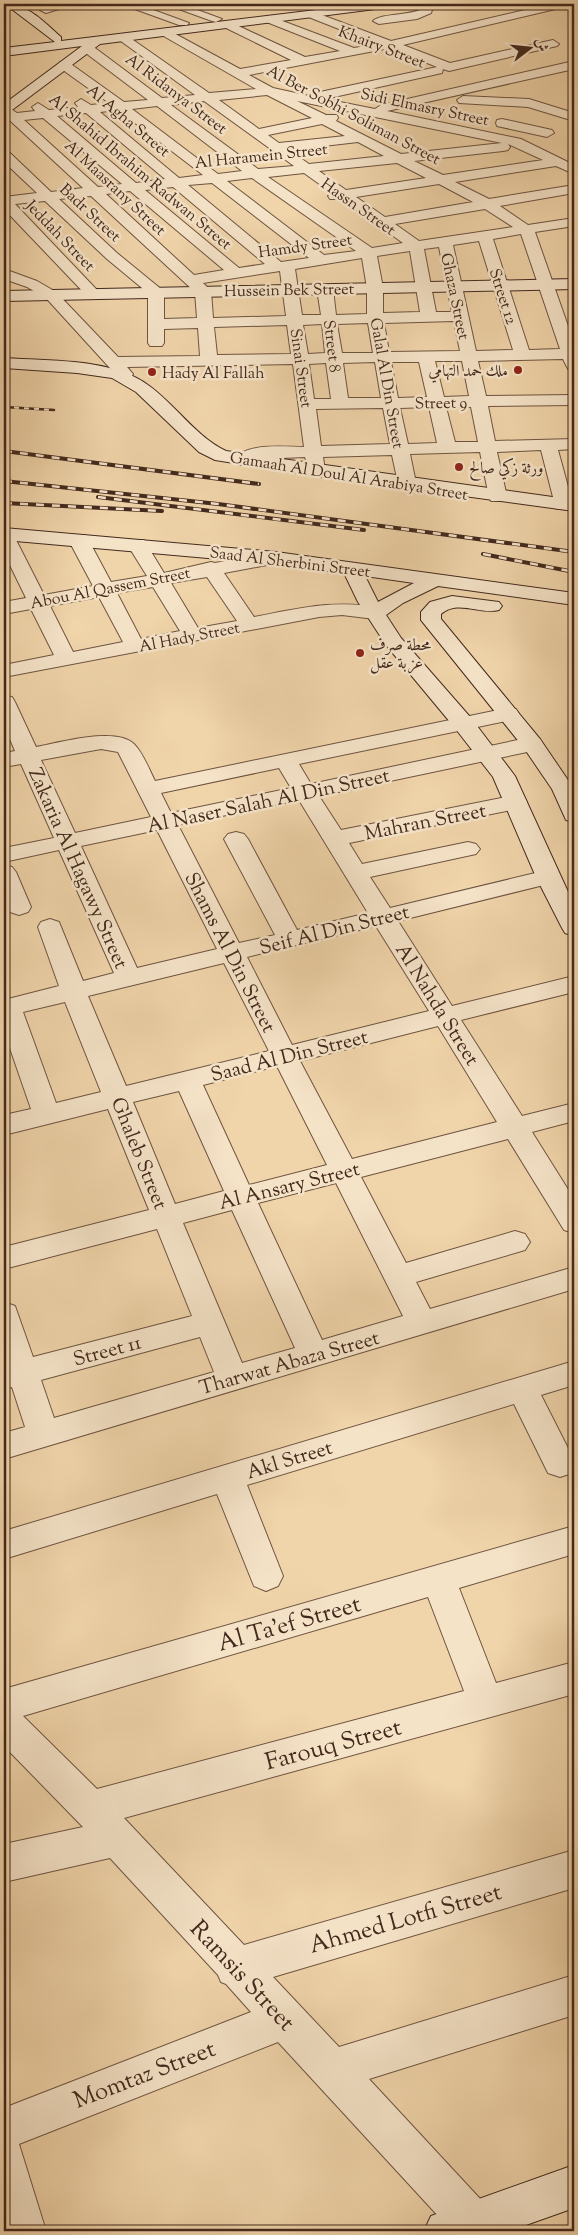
<svg xmlns="http://www.w3.org/2000/svg" width="578" height="2235" font-family="'Sorts Mill Goudy',Amiri,serif">
<style>
.lines{fill:none;stroke-linecap:round;stroke-linejoin:round}
.street-casing{stroke:#6e5440;stroke-width:2}
.secondary-casing{stroke:#43291d;stroke-width:2}
.street{fill:#f5e3c8;fill-rule:evenodd}
.secondary{fill:#f5e3c8;fill-rule:evenodd}
.rail-far1-casing{stroke:#43291d;stroke-width:2.5}
.rail-casing{stroke:#43291d;stroke-width:4}
.rail-far1{stroke:#f5e3c8;stroke-width:2;stroke-dasharray:5;stroke-linecap:butt}
.rail{stroke:#f5e3c8;stroke-width:2.5;stroke-dasharray:8;stroke-linecap:butt}
.poi-dot{fill:#8f2418;stroke:#f5e3c8;stroke-width:2}
.labels{text-anchor:middle;stroke-width:5;stroke-linejoin:round;paint-order:stroke}
.far-street-label{font-size:16px;fill:#43291d;stroke:#f5e3c8}
.far-poi-label{font-size:16px;fill:#43291d;stroke:#f5e3c8;text-anchor:start}
.street-label{font-size:20px;fill:#43291d;stroke:#f5e3c8}
.near-street-label{font-size:24px;fill:#43291d;stroke:#f5e3c8}
</style>
<rect width="100%" height="100%" fill="#f0d4aa"/>
<filter id="stains"><feTurbulence type="fractalNoise" baseFrequency=".004" numOctaves="4"/><feColorMatrix values="0 0 0 0 .2 0 0 0 0 .09 0 0 0 0 .02 0 0 0 .5 -.17"/></filter>
<radialGradient id="worn" r=".72"><stop offset=".6" stop-color="#630" stop-opacity="0"/><stop offset="1" stop-color="#630" stop-opacity=".3"/></radialGradient>
<g class="lines">
<!-- street casing -->
<g class="street-casing">
<g id="street">
<polygon points="57,4 75,4 46,13 40,10"/>
<polygon points="121,4 137,4 189,23 187,25 179,25"/>
<polygon points="165,4 181,4 222,19 216,22 212,21"/>
<path d="M 423,4 L 434,4 L 431,13 L 417,19 L 379,24 L 373,21 C 382,13 408,16 422,9 Z"/>
<path d="M 551,4 L 570,4 L 564,7 L 403,45 L 450,63 L 553,40 L 559,44 L 557,46 L 449,71 L 443,69 L 442,73 L 325,99 L 375,109 L 381,105 L 574,61 L 574,69 L 387,111 L 521,139 L 574,165 L 574,174 L 556,166 L 455,182 L 489,199 L 574,185 L 574,193 L 500,206 L 528,225 L 574,218 L 574,226 L 535,232 L 574,343 L 574,371 L 568,369 L 563,359 L 478,361 L 486,396 L 574,395 L 574,405 L 488,406 L 495,441 L 574,439 L 574,449 L 558,450 L 573,505 L 571,509 L 557,509 L 555,505 L 541,450 L 497,452 L 507,497 L 505,501 L 491,501 L 489,497 L 480,452 L 410,454 L 416,483 L 413,487 L 401,487 L 398,483 L 392,455 L 323,457 L 325,470 L 322,474 L 310,474 L 305,457 L 258,459 L 242,465 L 236,464 L 233,460 C 246,442 285,447 304,447 L 293,364 L 127,367 L 133,374 L 131,378 L 119,378 L 46,298 L 27,287 L 4,279 L 4,269 L 37,281 L 56,292 L 118,357 L 200,356 L 198,328 L 164,329 L 164,343 L 162,346 L 150,346 L 148,343 L 148,293 L 107,259 L 45,201 L 15,204 L 98,291 L 101,294 L 98,297 L 88,297 L 4,209 L 4,197 L 37,193 L 4,162 L 4,151 L 9,152 L 51,192 L 83,188 L 4,115 L 5,105 L 17,113 L 35,111 L 32,107 L 38,103 L 49,110 L 78,107 L 75,103 L 81,99 L 91,105 L 109,103 L 60,68 L 58,65 L 60,62 L 68,62 L 124,102 L 148,100 L 83,51 L 83,45 L 91,45 L 162,98 L 195,95 L 118,39 L 118,35 L 126,35 L 209,93 L 256,89 L 160,34 L 160,30 L 168,30 L 240,69 L 291,60 L 222,26 L 222,22 L 230,22 L 305,57 L 340,51 L 264,21 L 264,17 L 272,17 L 354,48 L 377,44 L 306,16 L 306,12 L 314,12 L 391,41 ZM 390,48 L 437,67 L 320,92 L 314,97 L 273,88 L 249,75 ZM 267,95 L 312,118 L 259,129 L 219,100 ZM 204,101 L 294,166 L 258,169 L 171,105 ZM 297,101 L 502,143 L 401,154 L 336,121 L 338,118 L 337,115 L 326,115 ZM 157,106 L 242,171 L 218,174 L 132,109 ZM 118,110 L 203,175 L 179,178 L 100,112 ZM 86,113 L 165,179 L 136,183 L 57,116 ZM 43,118 L 122,184 L 98,187 L 24,120 ZM 322,124 L 345,136 L 279,143 L 268,135 ZM 358,142 L 384,156 L 309,164 L 289,150 ZM 508,144 L 543,160 L 443,175 L 414,161 L 503,151 L 508,150 L 510,147 ZM 397,163 L 426,178 L 346,190 L 319,171 ZM 304,173 L 332,193 L 328,196 L 330,199 L 341,199 L 403,243 L 372,248 L 268,177 ZM 252,178 L 356,251 L 324,255 L 227,181 ZM 212,183 L 309,258 L 281,262 L 188,185 ZM 439,184 L 473,202 L 385,217 L 356,197 ZM 173,187 L 265,264 L 239,268 L 145,190 ZM 130,191 L 224,270 L 194,275 L 106,194 ZM 91,196 L 195,292 L 197,318 L 164,319 L 164,292 L 161,289 L 117,253 L 59,199 ZM 485,209 L 513,227 L 419,241 L 395,224 ZM 521,234 L 560,349 L 529,350 L 493,239 ZM 479,241 L 513,350 L 476,351 L 453,245 ZM 439,247 L 452,312 L 436,312 L 424,249 ZM 410,251 L 420,312 L 383,313 L 383,288 L 377,256 ZM 362,258 L 367,288 L 367,314 L 336,315 L 333,289 L 325,284 L 317,289 L 321,315 L 302,315 L 295,269 ZM 280,271 L 286,316 L 213,318 L 211,291 L 203,283 ZM 454,321 L 460,351 L 389,352 L 384,323 ZM 368,323 L 373,353 L 342,353 L 337,324 ZM 322,324 L 325,353 L 308,354 L 303,325 ZM 287,325 L 291,354 L 217,355 L 214,327 ZM 435,361 L 462,361 L 469,396 L 444,397 ZM 375,362 L 381,398 L 348,398 L 343,363 ZM 391,362 L 419,362 L 427,397 L 398,398 ZM 326,363 L 331,399 L 314,399 L 309,364 ZM 429,407 L 437,443 L 408,444 L 400,408 ZM 446,407 L 471,407 L 478,442 L 455,442 ZM 383,408 L 390,444 L 321,446 L 316,409 Z"/>
<polygon points="463,96 529,99 574,113 574,121 528,107 459,103 457,100"/>
<polygon points="502,119 552,130 554,133 547,137 497,126 496,123 497,120"/>
<path d="M 4,528 L 11,530 L 13,534 L 44,595 L 93,586 L 68,539 L 71,535 L 85,535 L 88,539 L 111,582 L 147,576 L 127,544 L 130,540 L 144,540 L 164,573 L 211,562 L 215,563 L 276,552 L 283,554 L 286,558 L 283,562 L 224,573 L 254,617 C 297,609 339,598 382,609 L 385,613 L 382,617 L 375,619 L 342,615 L 319,617 L 4,677 L 4,665 L 54,655 L 31,609 L 4,614 L 4,602 L 26,598 L 4,553 ZM 207,577 L 237,621 L 198,628 L 171,583 ZM 153,587 L 180,631 L 141,639 L 117,593 ZM 99,597 L 123,642 L 73,652 L 50,606 Z"/>
<path d="M 4,696 L 12,697 L 15,702 L 36,747 C 58,743 116,726 134,744 C 143,753 149,769 155,781 L 508,708 L 516,709 L 519,714 L 516,719 L 299,764 L 311,784 L 532,737 L 540,739 L 543,744 L 540,749 L 532,751 L 319,796 L 341,830 L 516,795 L 524,797 L 527,802 L 524,807 L 516,809 L 349,843 L 362,864 L 468,842 L 476,844 L 480,849 L 476,854 L 370,877 L 390,908 L 548,870 L 556,872 L 560,877 L 556,882 L 398,921 L 452,1006 L 574,976 L 574,992 L 461,1020 L 522,1116 L 574,1103 L 574,1121 L 532,1132 L 574,1199 L 574,1233 L 564,1230 L 508,1139 L 361,1177 L 406,1263 L 515,1231 L 525,1234 L 530,1242 L 525,1250 L 416,1282 L 430,1309 L 574,1267 L 574,1289 L 4,1459 L 4,1433 L 25,1427 L 12,1387 L 4,1389 L 4,1302 L 15,1306 L 33,1357 L 192,1316 L 157,1229 L 4,1269 L 4,1247 L 149,1210 L 108,1109 L 4,1135 L 4,1115 L 31,1109 L 4,1031 L 4,1000 L 59,986 L 38,927 L 41,922 L 50,919 L 59,922 L 83,981 L 114,973 L 59,850 L 4,862 L 4,848 L 54,838 L 21,764 L 4,767 L 4,753 L 15,751 L 4,725 ZM 101,749 L 118,752 L 151,817 L 75,833 L 41,760 ZM 279,768 L 291,788 L 171,813 L 161,793 ZM 299,800 L 368,913 L 297,930 L 248,839 L 244,834 L 236,832 L 228,834 L 224,839 L 275,935 L 239,943 L 178,825 ZM 157,830 L 217,949 L 137,968 L 81,846 ZM 376,926 L 429,1011 L 292,1045 L 247,957 ZM 224,963 L 269,1051 L 126,1086 L 88,996 ZM 65,1002 L 101,1092 L 56,1103 L 23,1012 ZM 438,1026 L 497,1122 L 352,1159 L 300,1061 ZM 277,1066 L 327,1165 L 249,1185 L 203,1085 ZM 179,1091 L 224,1191 L 175,1204 L 133,1102 ZM 336,1183 L 403,1316 L 322,1340 L 258,1203 ZM 232,1210 L 295,1348 L 242,1363 L 183,1223 ZM 200,1337 L 214,1372 L 54,1418 L 41,1380 Z"/>
<path d="M 4,865 L 12,867 L 16,872 L 31,907 L 28,912 L 19,915 L 10,912 C 1,899 3,881 4,865 Z"/>
<polygon points="574,1361 574,1385 541,1395 574,1460 572,1473 560,1477 548,1473 514,1404 247,1485 283,1576 278,1586 266,1591 254,1586 217,1494 4,1559 4,1531"/>
<path d="M 574,1526 L 574,1554 L 459,1588 L 496,1683 L 574,1662 L 574,1694 L 124,1818 L 244,1945 L 574,1850 L 574,1888 L 273,1977 L 339,2047 L 574,1975 L 574,2015 L 369,2079 L 496,2216 L 503,2231 L 452,2231 L 278,2042 L 19,2144 L 46,2231 L 4,2231 L 4,2108 L 251,2012 L 226,1984 L 221,1982 L 218,1975 L 110,1858 L 4,1882 L 4,1844 L 83,1827 L 4,1746 L 4,1689 ZM 428,1597 L 464,1691 L 97,1789 L 23,1716 Z"/>
</g>
</g>
<!-- secondary casing -->
<g class="secondary-casing">
<g id="secondary">
<path d="M 5,4 C 28,4 44,22 61,37 L 61,41 L 366,4 L 397,4 L 391,7 L 100,44 L 8,113 L 4,114 L 4,104 L 82,46 L 4,56 L 4,48 L 55,42 Z"/>
<polygon points="574,279 574,289 4,301 4,291"/>
<path d="M 4,358 C 48,361 112,358 148,385 C 176,405 195,436 226,451 L 574,500 L 574,511 L 316,476 L 215,460 L 199,452 L 136,392 L 112,378 L 77,373 L 4,368 Z"/>
<path d="M 4,528 L 276,552 L 574,593 L 574,605 L 438,586 L 403,603 L 386,615 L 401,638 L 471,718 L 515,776 L 574,905 L 574,936 L 565,933 L 562,928 L 536,877 L 493,777 L 455,728 L 386,645 L 358,602 L 344,573 L 276,564 L 4,540 ZM 365,576 L 414,583 L 378,602 Z"/>
<path d="M 452,596 L 499,602 L 502,606 L 499,610 C 480,615 458,599 441,614 L 441,619 L 540,739 L 574,789 L 574,822 L 566,820 L 552,789 L 524,748 L 421,620 L 421,612 L 430,602 Z"/>
<polygon points="574,2165 574,2208 509,2231 424,2231 431,2216"/>
</g>
</g>
<!-- street -->
<use href="#street" class="street"/>
<!-- secondary -->
<use href="#secondary" class="secondary"/>
<!-- rail-far1 casing -->
<g class="rail-far1-casing">
<polyline id="rail-far1" points="4,407 54,410"/>
</g>
<!-- rail casing -->
<g class="rail-casing">
<g id="rail">
<polyline points="4,451 259,484"/>
<polyline points="4,481 218,504 574,552"/>
<polyline points="98,497 364,530"/>
<polyline points="4,503 162,511"/>
<polyline points="483,554 574,572"/>
</g>
</g>
<!-- rail-far1 -->
<use href="#rail-far1" class="rail-far1"/>
<!-- rail -->
<use href="#rail" class="rail"/>
</g>
<!-- markers -->
<g class="poi-dot">
<circle cx="518" cy="370" r="5"/>
<circle cx="152" cy="372" r="5"/>
<circle cx="459" cy="467" r="5"/>
<circle cx="360" cy="653" r="5"/>
</g>
<g class="labels">
<!-- far-street labels -->
<g class="far-street-label">
<text transform="translate(382 46) rotate(21)" y="6">Khairy Street</text>
<text transform="translate(177 93) rotate(37)" y="6">Al Ridanya Street</text>
<text transform="translate(425 106) rotate(12)" y="6">Sidi Elmasry Street</text>
<text transform="translate(354 114) rotate(28)" y="6">Al Ber Sobhi Soliman Street</text>
<text transform="translate(129 120) rotate(40)" y="6">Al Agha Street</text>
<text transform="translate(261 155) rotate(-6)" y="6">Al Haramein Street</text>
<text transform="translate(141 171) rotate(40)" y="6">Al Shahid Ibrahim Radwan Street</text>
<text transform="translate(116 187) rotate(43)" y="6">Al Maasrany Street</text>
<text transform="translate(359 206) rotate(35)" y="6">Hassn Street</text>
<text transform="translate(91 212) rotate(43)" y="6">Badr Street</text>
<text transform="translate(61 235) rotate(46)" y="6">Jeddah Street</text>
<text transform="translate(305 245) rotate(-8)" y="6">Hamdy Street</text>
<text transform="translate(289 289) rotate(-1)" y="6">Hussein Bek Street</text>
<text transform="translate(456 296) rotate(78)" y="6">Ghaza Street</text>
<text transform="translate(504 296) rotate(72)" y="6">Street 12</text>
<text transform="translate(333 346) rotate(83)" y="6">Street 8</text>
<text transform="translate(302 368) rotate(82)" y="6">Sinai Street</text>
<text transform="translate(388 383) rotate(80)" y="6">Galal Al Din Street</text>
<text transform="translate(441 402) rotate(-1)" y="6">Street 9</text>
<text transform="translate(349 475) rotate(9)" y="6">Gamaah Al Doul Al Arabiya Street</text>
<text transform="translate(290 561) rotate(7)" y="6">Saad Al Sherbini Street</text>
<text transform="translate(110 587) rotate(-11)" y="6">Abou Al Qassem Street</text>
<text transform="translate(189 636) rotate(-11)" y="6">Al Hady Street</text>
</g>
<!-- far-poi labels -->
<g class="far-poi-label">
<text x="508" y="376" text-anchor="end">ملك حمد التهامي</text>
<text x="162" y="378">Hady Al Fallah</text>
<text x="469" y="473">ورثة زكي صالح</text>
<text x="370" y="650">محطة صرف<tspan x="370" dy="18">عزبة عقل</tspan></text>
</g>
<!-- street labels -->
<g class="street-label">
<text transform="translate(268 800) rotate(-12)" y="7">Al Naser Salah Al Din Street</text>
<text transform="translate(425 821) rotate(-11)" y="7">Mahran Street</text>
<text transform="translate(79 868) rotate(66)" y="7">Zakaria Al Hagawy Street</text>
<text transform="translate(334 929) rotate(-14)" y="7">Seif Al Din Street</text>
<text transform="translate(231 952) rotate(63)" y="7">Shams Al Din Street</text>
<text transform="translate(438 1004) rotate(58)" y="7">Al Nahda Street</text>
<text transform="translate(289 1055) rotate(-14)" y="7">Saad Al Din Street</text>
<text transform="translate(140 1153) rotate(68)" y="7">Ghaleb Street</text>
<text transform="translate(289 1185) rotate(-14)" y="7">Al Ansary Street</text>
<text transform="translate(107 1350) rotate(-15)" y="7">Street 11</text>
<text transform="translate(289 1362) rotate(-16)" y="7">Tharwat Abaza Street</text>
<text transform="translate(289 1459) rotate(-17)" y="7">Akl Street</text>
</g>
<!-- near-street labels -->
<g class="near-street-label">
<text transform="translate(289 1623) rotate(-16)" y="8">Al Ta'ef Street</text>
<text transform="translate(333 1744) rotate(-15)" y="8">Farouq Street</text>
<text transform="translate(405 1918) rotate(-16)" y="8">Ahmed Lotfi Street</text>
<text transform="translate(243 1975) rotate(47)" y="8">Ramsis Street</text>
<text transform="translate(144 2074) rotate(-21)" y="8">Momtaz Street</text>
</g>
</g>
<!-- margin -->
<rect width="578" height="2235" fill="none" stroke="#f0d4aa" stroke-width="20"/>
<rect x="5" y="5" width="568" height="2225" fill="none" stroke="#43291d" stroke-width="2.5"/>
<rect x="10" y="10" width="558" height="2215" fill="none" stroke="#43291d"/>
<!-- north arrow -->
<g transform="translate(530 48) rotate(74)" stroke="#f5e3c8" stroke-width="4" paint-order="stroke">
<path d="M0-4L9 19L0 12L-9 19Z" fill="#43291d"/>
<text y="-8" font-size="14" font-weight="bold" text-anchor="middle" fill="#43291d">ش</text>
</g>
<rect width="100%" height="100%" filter="url(#stains)"/>
<rect width="100%" height="100%" fill="url(#worn)"/>
</svg>
